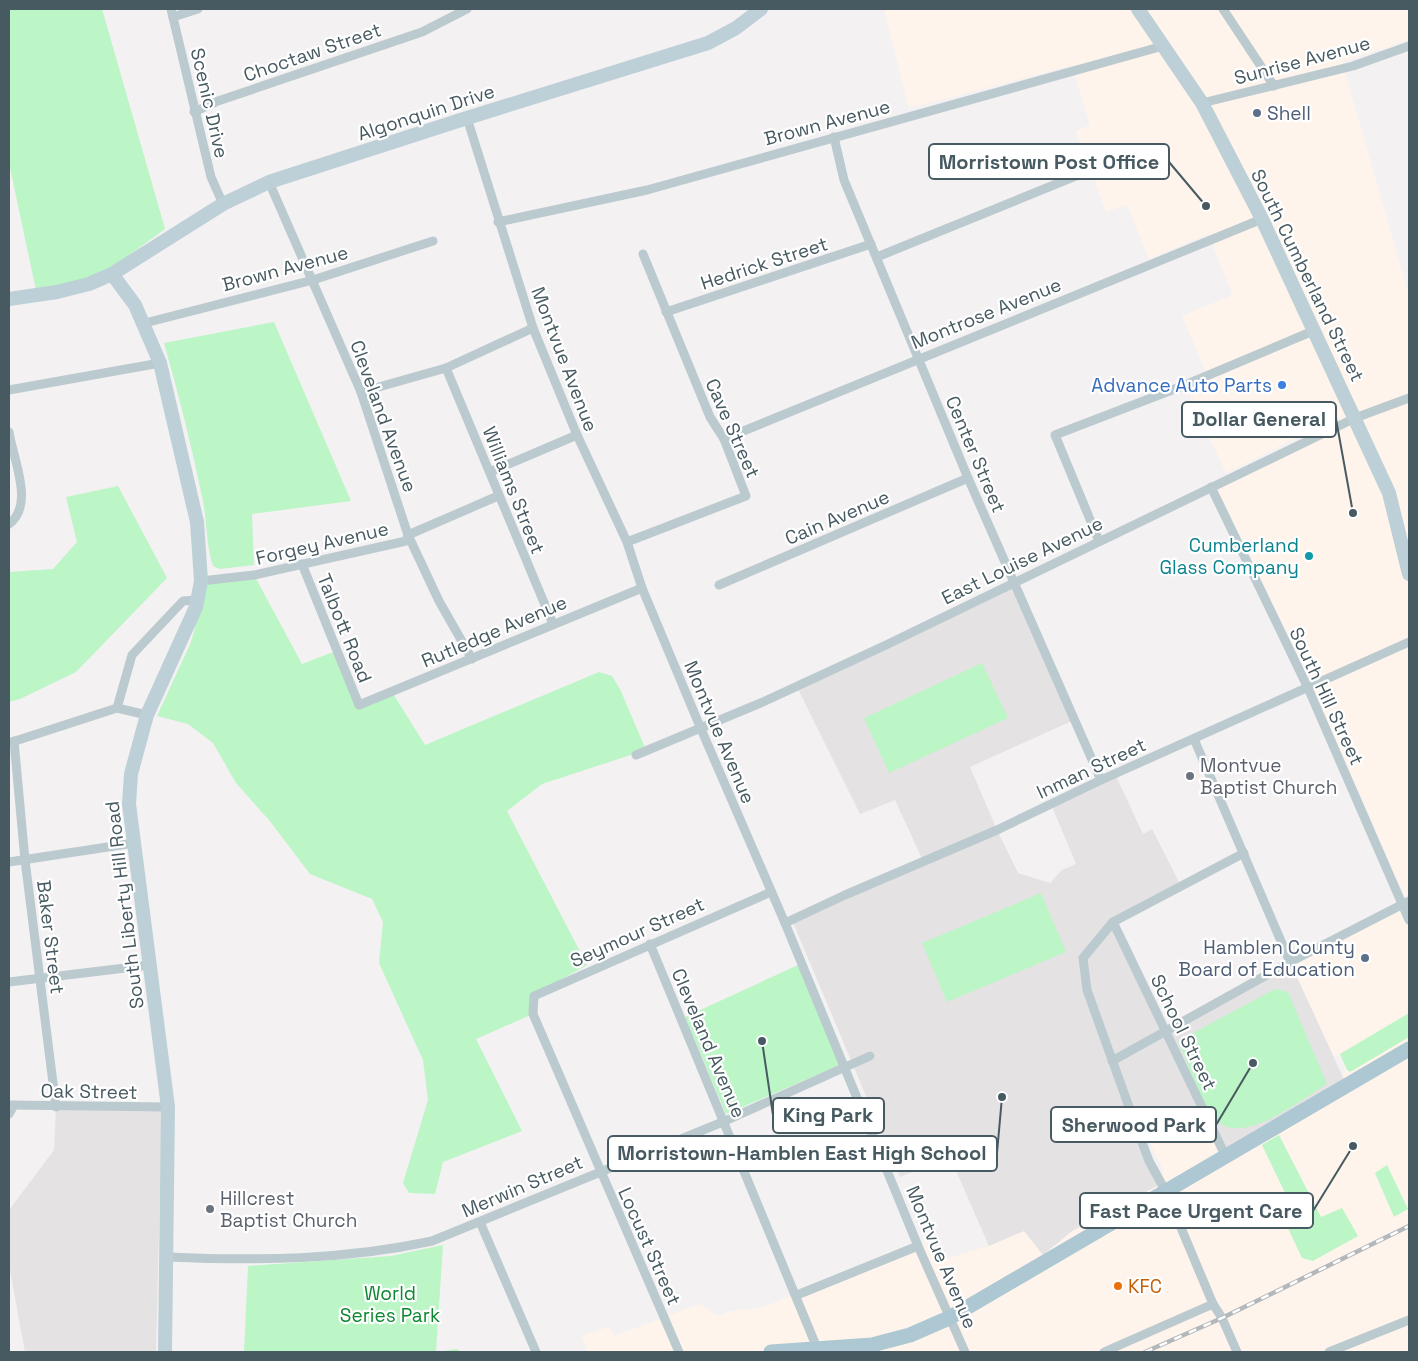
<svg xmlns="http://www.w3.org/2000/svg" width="1418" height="1361" font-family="'Space Grotesk',sans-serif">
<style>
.commercial{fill:#fef4eb}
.education{fill:#e5e2e4}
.green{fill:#bcf5c6}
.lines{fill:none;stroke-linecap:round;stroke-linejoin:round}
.street{stroke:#bbcacf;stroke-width:9}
.secondary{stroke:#bdcfd7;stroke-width:14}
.primary{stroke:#aec8d3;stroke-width:15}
.rail-casing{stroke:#b3b8bc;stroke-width:4.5}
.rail{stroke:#fff;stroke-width:2.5;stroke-dasharray:8;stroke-linecap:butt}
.service-dot{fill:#5c6f8a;stroke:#fff;stroke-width:2}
.shop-dot{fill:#3f7fe0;stroke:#fff;stroke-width:2}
.culture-dot{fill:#0f9aa8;stroke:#fff;stroke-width:2}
.worship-dot{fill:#6b7280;stroke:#fff;stroke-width:2}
.food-dot{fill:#e8710a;stroke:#fff;stroke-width:2}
.labels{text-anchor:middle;stroke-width:4.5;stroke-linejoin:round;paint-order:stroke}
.street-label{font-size:19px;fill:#475a61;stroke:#fff}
.service-label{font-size:19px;fill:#4e5e75;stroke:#fff;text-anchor:start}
.shop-label{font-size:19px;fill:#366cbe;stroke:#fff;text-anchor:end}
.culture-label{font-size:19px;fill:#0d838f;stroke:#fff;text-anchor:end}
.worship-label{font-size:19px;fill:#5b616d;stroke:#fff;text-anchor:start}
.food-label{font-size:19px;fill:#c56008;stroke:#fff;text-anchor:start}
.park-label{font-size:19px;fill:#0d8730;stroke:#fff}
.leader{fill:none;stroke:#475a61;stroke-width:2}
.callout-dot{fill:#475a61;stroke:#fff;stroke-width:2}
.callout{fill:#fff;stroke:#475a61;stroke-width:2}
.callout-label{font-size:20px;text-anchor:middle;font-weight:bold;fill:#475a61}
</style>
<rect width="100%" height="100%" fill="#f4f1f2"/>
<!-- commercial -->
<g class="commercial">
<polygon points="884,9 1409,9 1409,40 1342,62 1409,296 1409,895 1405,897 1308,677 1218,491 1218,488 1327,436 1346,429 1338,417 1226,473 1185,385 1207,375 1182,316 1233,295 1208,234 1149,259 1127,205 1106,212 1076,131 1090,125 1075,75 1070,66 909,108"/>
<polygon points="1409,902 1409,1352 589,1352 582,1336 609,1327 614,1336 700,1304 717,1316 731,1311 761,1308 928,1241 938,1261 989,1246 1024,1231 1055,1246 1072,1231 1161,1184 1164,1172 1148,1139 1202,1113 1217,1151 1346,1071 1340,1054 1334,1057 1292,966"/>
</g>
<!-- education -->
<g class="education">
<polygon points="1014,582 1074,720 970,767 997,830 1018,873 1050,883 1062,870 1076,864 1051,804 1115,774 1143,834 1152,829 1181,886 1113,922 1167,1032 1290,962 1347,1086 1226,1157 1204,1112 1142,1142 1161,1184 1072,1231 1043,1255 1024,1231 989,1246 950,1157 900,1177 792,920 923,861 895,800 860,814 797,687"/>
<polygon points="56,1107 162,1108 156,1352 25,1352 9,1265 9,1210 54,1150"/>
</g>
<!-- green -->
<g class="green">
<polygon points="9,9 102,9 165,229 89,284 37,295 9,163"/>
<path d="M 274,322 L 351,501 L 252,514 L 254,565 L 220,569 L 213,566 C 206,545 207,522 203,501 C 192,448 179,395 164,343 Z"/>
<polygon points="118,486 167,578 76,672 20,699 9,702 9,572 53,569 77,542 66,497"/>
<polygon points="254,575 302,664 336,651 359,705 392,692 425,745 599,672 612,676 620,689 646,750 542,784 507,811 587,965 534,995 533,1014 476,1039 522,1131 443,1162 435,1194 409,1193 403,1183 428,1100 423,1060 379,963 383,922 372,899 310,874 269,820 236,783 213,743 188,724 157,716 191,642 208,580"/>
<polygon points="982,663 1008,718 889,773 864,718"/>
<polygon points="1041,893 1066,952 947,1002 922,943"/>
<polygon points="798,965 840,1065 726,1114 685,1017"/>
<path d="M 1275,989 L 1288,992 L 1327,1084 C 1298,1101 1237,1153 1211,1114 C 1199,1098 1187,1061 1178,1041 Z"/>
<polygon points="1409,1013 1409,1037 1350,1072 1347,1070 1340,1054"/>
<polygon points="1279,1135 1321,1217 1342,1208 1358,1236 1313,1261 1302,1258 1277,1205 1287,1197 1262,1145"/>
<polygon points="1387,1165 1408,1209 1394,1217 1375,1173"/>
<polygon points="443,1245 436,1352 457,1349 461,1352 244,1352 248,1266 391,1256"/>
</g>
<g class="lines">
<!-- street -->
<g class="street">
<polyline points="171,9 211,177 223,204"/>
<polyline points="1223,9 1274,86"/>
<polyline points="173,17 198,9"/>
<polyline points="1202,103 1353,66 1409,46"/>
<polyline points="194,112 218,101 422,32 467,9"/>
<polyline points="467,118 533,328 577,435 627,542 642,588 701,729 785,923 918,1246 965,1352"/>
<polyline points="834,137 844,180 968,478 1101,780"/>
<polyline points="269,182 361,392 408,535 439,601 472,659"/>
<polyline points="498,222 647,190 1163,46"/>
<polyline points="877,257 1088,171"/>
<polyline points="666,312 871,244"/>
<polyline points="145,323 313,280 433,241"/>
<polyline points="446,368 553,624"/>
<polyline points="9,390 160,363"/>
<polyline points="361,392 446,368 533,328"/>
<path d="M 9,432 C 13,459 35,505 9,524"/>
<polyline points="724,439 1262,219"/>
<polyline points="490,472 577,435"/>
<polyline points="1211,487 1308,688 1409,920"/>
<polyline points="1099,541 1055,435 1185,385 1313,331"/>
<polyline points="627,542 746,496 724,439 710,417 643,254"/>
<polyline points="302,564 359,705 642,588"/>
<polyline points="201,581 254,575 406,541 408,535 498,496"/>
<polyline points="719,585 968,478"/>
<polyline points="117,708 132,655 183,601 197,600"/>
<polyline points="1194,739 1290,962"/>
<polyline points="14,741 25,860 56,1107"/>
<polyline points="9,743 117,708 147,715"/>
<polyline points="636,755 763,702 886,645 1355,418 1409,398"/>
<polyline points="9,862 134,843"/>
<polyline points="1113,922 1226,1157"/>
<polyline points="785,923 845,895 997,830 1101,780 1409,642"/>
<polyline points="650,944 817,1348"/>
<polyline points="9,982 150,965"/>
<polyline points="1112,1061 1290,962 1409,901"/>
<polyline points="9,1105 168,1107"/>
<polyline points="9,1114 14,1105"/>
<polyline points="480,1222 536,1352"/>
<path d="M 168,1257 C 257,1261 345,1260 432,1241 L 725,1121 L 870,1056"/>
<polyline points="797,1295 918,1246"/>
<polyline points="679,1352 533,1014 534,996 771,892"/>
<polyline points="1104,1352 1213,1304"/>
<polyline points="1237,1352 1222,1318 1213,1304 1166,1192 1149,1161 1133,1118 1087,990 1083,958 1113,922 1244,853"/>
<polyline points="1329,1352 1409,1320"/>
</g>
<!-- secondary -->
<g class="secondary">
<polyline points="1138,9 1202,103 1262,219 1389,493 1409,574"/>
<polyline points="112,274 135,305 160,363 197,522 201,581 196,607 147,715 131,774 129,804 168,1107 165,1352"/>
<polyline points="9,299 57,292 89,284 112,274 223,204 269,182 467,118 708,43 736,28 761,9"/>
</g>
<!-- primary -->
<polyline class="primary" points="771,1352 872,1345 910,1335 949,1318 1409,1049"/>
<!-- rail casing -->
<g class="rail-casing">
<polyline id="rail" points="1145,1352 1222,1318 1409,1226"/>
</g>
<!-- rail -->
<use href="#rail" class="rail"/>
</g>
<!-- markers -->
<g class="service-dot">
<circle cx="1257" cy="113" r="5"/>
<circle cx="1365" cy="958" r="5"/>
</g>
<circle class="shop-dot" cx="1282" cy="385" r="5"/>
<circle class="culture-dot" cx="1309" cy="556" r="5"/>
<g class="worship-dot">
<circle cx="1190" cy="776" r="5"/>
<circle cx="210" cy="1209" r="5"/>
</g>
<circle class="food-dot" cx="1118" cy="1286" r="5"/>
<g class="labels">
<!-- street labels -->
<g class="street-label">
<text transform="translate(312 52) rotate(-19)" y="7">Choctaw Street</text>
<text transform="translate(1302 60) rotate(-15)" y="7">Sunrise Avenue</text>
<text transform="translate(210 103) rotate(77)" y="7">Scenic Drive</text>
<text transform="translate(426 112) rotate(-18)" y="7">Algonquin Drive</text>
<text transform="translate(827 122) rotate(-15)" y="7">Brown Avenue</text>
<text transform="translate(764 263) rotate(-18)" y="7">Hedrick Street</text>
<text transform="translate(285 268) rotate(-15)" y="7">Brown Avenue</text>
<text transform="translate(1308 275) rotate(64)" y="7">South Cumberland Street</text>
<text transform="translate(986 313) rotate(-22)" y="7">Montrose Avenue</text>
<text transform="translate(565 359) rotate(69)" y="7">Montvue Avenue</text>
<text transform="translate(384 416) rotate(70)" y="7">Cleveland Avenue</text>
<text transform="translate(733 428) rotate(66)" y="7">Cave Street</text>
<text transform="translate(976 454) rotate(67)" y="7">Center Street</text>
<text transform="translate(514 490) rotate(68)" y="7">Williams Street</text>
<text transform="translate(837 517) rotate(-23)" y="7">Cain Avenue</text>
<text transform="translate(322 543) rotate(-13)" y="7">Forgey Avenue</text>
<text transform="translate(1022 560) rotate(-26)" y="7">East Louise Avenue</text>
<text transform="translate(345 628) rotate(68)" y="7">Talbott Road</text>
<text transform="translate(494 631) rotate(-23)" y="7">Rutledge Avenue</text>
<text transform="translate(1327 696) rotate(65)" y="7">South Hill Street</text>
<text transform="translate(720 732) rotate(67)" y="7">Montvue Avenue</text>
<text transform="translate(1091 768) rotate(-25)" y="7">Inman Street</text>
<text transform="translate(124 905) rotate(-97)" y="7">South Liberty Hill Road</text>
<text transform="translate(637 932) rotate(-24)" y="7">Seymour Street</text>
<text transform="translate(51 937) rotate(83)" y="7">Baker Street</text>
<text transform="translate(1184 1032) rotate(64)" y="7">School Street</text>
<text transform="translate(709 1043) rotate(67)" y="7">Cleveland Avenue</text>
<text transform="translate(89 1091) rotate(1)" y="7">Oak Street</text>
<text transform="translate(522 1186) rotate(-23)" y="7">Merwin Street</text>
<text transform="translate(650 1246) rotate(66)" y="7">Locust Street</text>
<text transform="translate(942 1257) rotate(67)" y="7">Montvue Avenue</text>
</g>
<!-- service labels -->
<g class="service-label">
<text x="1267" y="120">Shell</text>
<text x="1355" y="954" text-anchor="end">Hamblen County<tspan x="1355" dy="22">Board of Education</tspan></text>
</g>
<!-- shop labels -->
<g class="shop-label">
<text x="1272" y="392">Advance Auto Parts</text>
</g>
<!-- culture labels -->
<g class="culture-label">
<text x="1299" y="552">Cumberland<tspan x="1299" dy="22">Glass Company</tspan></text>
</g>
<!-- worship labels -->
<g class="worship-label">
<text x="1200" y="772">Montvue<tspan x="1200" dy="22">Baptist Church</tspan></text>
<text x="220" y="1205">Hillcrest<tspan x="220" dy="22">Baptist Church</tspan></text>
</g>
<!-- food labels -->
<g class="food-label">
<text x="1128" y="1293">KFC</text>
</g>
<!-- park labels -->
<g class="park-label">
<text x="390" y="1300">World<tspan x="390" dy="22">Series Park</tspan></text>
</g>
</g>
<!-- callouts -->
<path class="leader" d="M1206 206L1169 162M1353 513L1336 419M762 1041L773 1115M1253 1063L1216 1125M1002 1097L997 1153M1353 1146L1313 1211"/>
<g class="callout-dot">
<circle cx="1206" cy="206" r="5"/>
<circle cx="1353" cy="513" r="5"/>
<circle cx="762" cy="1041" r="5"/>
<circle cx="1253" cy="1063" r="5"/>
<circle cx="1002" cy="1097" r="5"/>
<circle cx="1353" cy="1146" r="5"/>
</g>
<g class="callout">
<rect x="929" y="144" width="240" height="35" rx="5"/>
<rect x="1182" y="402" width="154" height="35" rx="5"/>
<rect x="773" y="1098" width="111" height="35" rx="5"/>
<rect x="1051" y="1107" width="165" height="35" rx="5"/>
<rect x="608" y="1136" width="389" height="35" rx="5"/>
<rect x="1080" y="1193" width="233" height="35" rx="5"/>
</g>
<g class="callout-label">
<text x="1049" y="169">Morristown Post Office</text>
<text x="1259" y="426">Dollar General</text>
<text x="828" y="1122">King Park</text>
<text x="1134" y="1132">Sherwood Park</text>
<text x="802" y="1160">Morristown-Hamblen East High School</text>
<text x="1196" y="1218">Fast Pace Urgent Care</text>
</g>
<!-- border -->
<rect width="1418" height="1361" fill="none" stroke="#475a61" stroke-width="20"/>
</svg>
